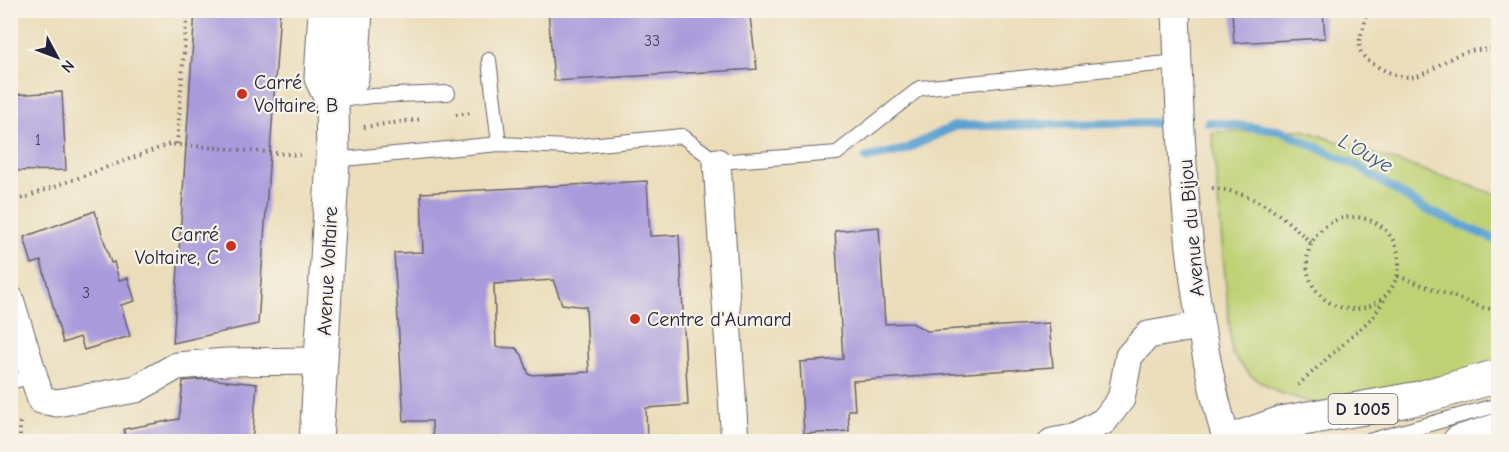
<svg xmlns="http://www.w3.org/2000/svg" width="1509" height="452" font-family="'Comic Neue',sans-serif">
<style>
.green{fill:#bed174;stroke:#707a58;stroke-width:1.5}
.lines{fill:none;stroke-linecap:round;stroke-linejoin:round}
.stream{stroke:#5ca2d1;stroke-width:9}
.building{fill:#a99adb;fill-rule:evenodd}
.lane-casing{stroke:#686367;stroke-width:16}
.street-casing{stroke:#686367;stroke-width:29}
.secondary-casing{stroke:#686367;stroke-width:35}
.primary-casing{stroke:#686367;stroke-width:35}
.path{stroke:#686367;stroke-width:4;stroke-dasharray:1.5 4.5;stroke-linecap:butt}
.lane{stroke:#fff;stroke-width:14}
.street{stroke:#fff;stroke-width:27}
.secondary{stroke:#fff;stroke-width:33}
.primary{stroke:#fff;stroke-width:33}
.poi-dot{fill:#c8321e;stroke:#f7f3e8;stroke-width:2}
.labels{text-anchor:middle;stroke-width:4.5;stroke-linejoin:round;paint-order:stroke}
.number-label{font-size:16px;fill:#444063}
.shield{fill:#f7f3e8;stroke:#62616f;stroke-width:1.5}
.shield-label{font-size:18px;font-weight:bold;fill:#22223b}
.poi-label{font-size:20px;fill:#22223b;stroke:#f7f3e8;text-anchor:start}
.street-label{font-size:20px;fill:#22223b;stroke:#f7f3e8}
.water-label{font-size:21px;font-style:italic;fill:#395577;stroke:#f7f3e8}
</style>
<rect width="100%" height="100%" fill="#f7f3e8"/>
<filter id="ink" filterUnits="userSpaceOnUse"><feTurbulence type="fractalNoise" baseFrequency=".0167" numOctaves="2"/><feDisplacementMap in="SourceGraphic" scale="12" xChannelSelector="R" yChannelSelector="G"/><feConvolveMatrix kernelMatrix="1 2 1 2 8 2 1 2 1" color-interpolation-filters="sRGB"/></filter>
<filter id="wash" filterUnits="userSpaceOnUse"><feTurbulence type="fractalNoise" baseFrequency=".008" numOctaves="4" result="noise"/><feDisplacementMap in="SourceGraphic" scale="24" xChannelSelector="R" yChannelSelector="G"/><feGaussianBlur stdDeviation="1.35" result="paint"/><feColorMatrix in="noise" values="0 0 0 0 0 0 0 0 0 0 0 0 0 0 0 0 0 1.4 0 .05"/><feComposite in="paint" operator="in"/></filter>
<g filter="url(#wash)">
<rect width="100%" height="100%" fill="#ebddba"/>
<!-- green -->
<polygon class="green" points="1303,130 1498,195 1498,365 1316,404 1277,392 1250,375 1232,354 1212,132"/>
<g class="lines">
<!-- stream -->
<g class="stream">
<polyline points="1208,122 1282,131 1357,166 1425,209 1498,241"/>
<polyline points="866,158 904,150 955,126 1155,123"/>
</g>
</g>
<g id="blocks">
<!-- building -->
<g class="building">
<polygon points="195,10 280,10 258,324 173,343"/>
<polygon points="548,10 749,10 757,69 554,81"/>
<polygon points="1232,10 1323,10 1325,38 1234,43"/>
<polygon points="62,92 66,170 10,171 10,95"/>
<path d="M 647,181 L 650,236 L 679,235 L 688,405 L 646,408 L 647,441 L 433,441 L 432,421 L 404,421 L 394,253 L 423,252 L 421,193 ZM 553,280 L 562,304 L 586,307 L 589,372 L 529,375 L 522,355 L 516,348 L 496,347 L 494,284 Z"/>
<polygon points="95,211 111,263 114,262 119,280 128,278 135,301 121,305 130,336 84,350 80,337 63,343 41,261 32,264 24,237"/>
<polygon points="879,227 885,324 912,323 927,331 1049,323 1053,367 853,381 855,410 848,410 849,431 804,434 800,362 843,359 835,231"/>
<polygon points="206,379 257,384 252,441 125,441 124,429 179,419 183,381"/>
</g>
</g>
</g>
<g filter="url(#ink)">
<use href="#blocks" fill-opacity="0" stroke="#686367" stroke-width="1.5"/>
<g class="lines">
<!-- lane casing -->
<g class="lane-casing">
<g id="lane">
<polyline points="489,60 499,144"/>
<polyline points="340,100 371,96 448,93"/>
<polyline points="333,160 499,144 568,147 682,136 717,162 837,153 920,88 1178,62"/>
<polyline points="10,382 34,376"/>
<polyline points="1365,442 1498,405"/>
</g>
</g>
<!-- street casing -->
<g class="street-casing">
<g id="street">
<path d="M 1176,10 C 1181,154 1186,303 1227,442"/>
<polyline points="717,162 735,442"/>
<polyline points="10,299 41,400 57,403 136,389 177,366 227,362 322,361"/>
<polyline points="1052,442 1073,438 1104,421 1121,399 1129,356 1148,335 1199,326"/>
</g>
</g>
<!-- secondary casing -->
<g class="secondary-casing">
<g id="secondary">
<polyline points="332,101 352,78 356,10"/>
<polyline points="316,442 333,160 332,101 321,78 325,10"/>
</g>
</g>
<!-- primary casing -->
<g class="primary-casing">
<g id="primary">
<polyline points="1227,442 1281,423 1419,398 1498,376"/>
<polyline points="1459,442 1498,430"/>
</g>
</g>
<!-- path -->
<g class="path">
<path d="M 1368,10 C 1361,41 1348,51 1380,68 C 1422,91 1430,63 1466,52 C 1476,49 1488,50 1498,48"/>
<polyline points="456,115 472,113"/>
<polyline points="364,127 422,119"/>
<polyline points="177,144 187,10"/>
<path d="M 1212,188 C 1256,193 1280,213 1311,243"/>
<polyline points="10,203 170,144 300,155"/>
<circle cx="1353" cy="263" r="46"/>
<polyline points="1398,276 1484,308 1498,310"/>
<polyline points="1298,385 1373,317 1386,297"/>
<polyline points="20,442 20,423 22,420"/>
</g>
<!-- lane -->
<use href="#lane" class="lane"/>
<!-- street -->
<use href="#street" class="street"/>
<!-- secondary -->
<use href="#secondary" class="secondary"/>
<!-- primary -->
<use href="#primary" class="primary"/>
</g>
</g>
<!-- markers -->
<g class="poi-dot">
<circle cx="242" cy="94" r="6"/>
<circle cx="231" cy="246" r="6"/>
<circle cx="635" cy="319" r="6"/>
</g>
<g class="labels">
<!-- number labels -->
<g class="number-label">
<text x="652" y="46">33</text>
<text x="38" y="145">1</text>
<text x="86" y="298">3</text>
</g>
<!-- shield labels -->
<rect class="shield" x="1328.5" y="394" width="69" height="30" rx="4.5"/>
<g class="shield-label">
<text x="1363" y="415">D 1005</text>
</g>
<!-- poi labels -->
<g class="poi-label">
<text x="254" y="89">Carré<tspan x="254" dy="23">Voltaire, B</tspan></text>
<text x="219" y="241" text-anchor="end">Carré<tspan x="219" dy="23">Voltaire, C</tspan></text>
<text x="647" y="326">Centre d'Aumard</text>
</g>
<!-- street labels -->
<g class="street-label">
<text transform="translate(1191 228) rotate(-95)" y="7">Avenue du Bijou</text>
<text transform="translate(327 271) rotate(-87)" y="7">Avenue Voltaire</text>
</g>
<!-- water labels -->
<g class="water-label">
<text transform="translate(1366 153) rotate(29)" y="7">L'Ouye</text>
</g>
</g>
<!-- margin -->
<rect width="1509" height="452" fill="none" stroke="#f7f3e8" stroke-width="36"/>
<!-- north arrow -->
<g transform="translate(57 57) rotate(131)" stroke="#f7f3e8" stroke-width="4.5" paint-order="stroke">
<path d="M0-4.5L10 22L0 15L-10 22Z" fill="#22223b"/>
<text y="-9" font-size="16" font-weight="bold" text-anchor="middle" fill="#22223b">N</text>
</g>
</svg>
